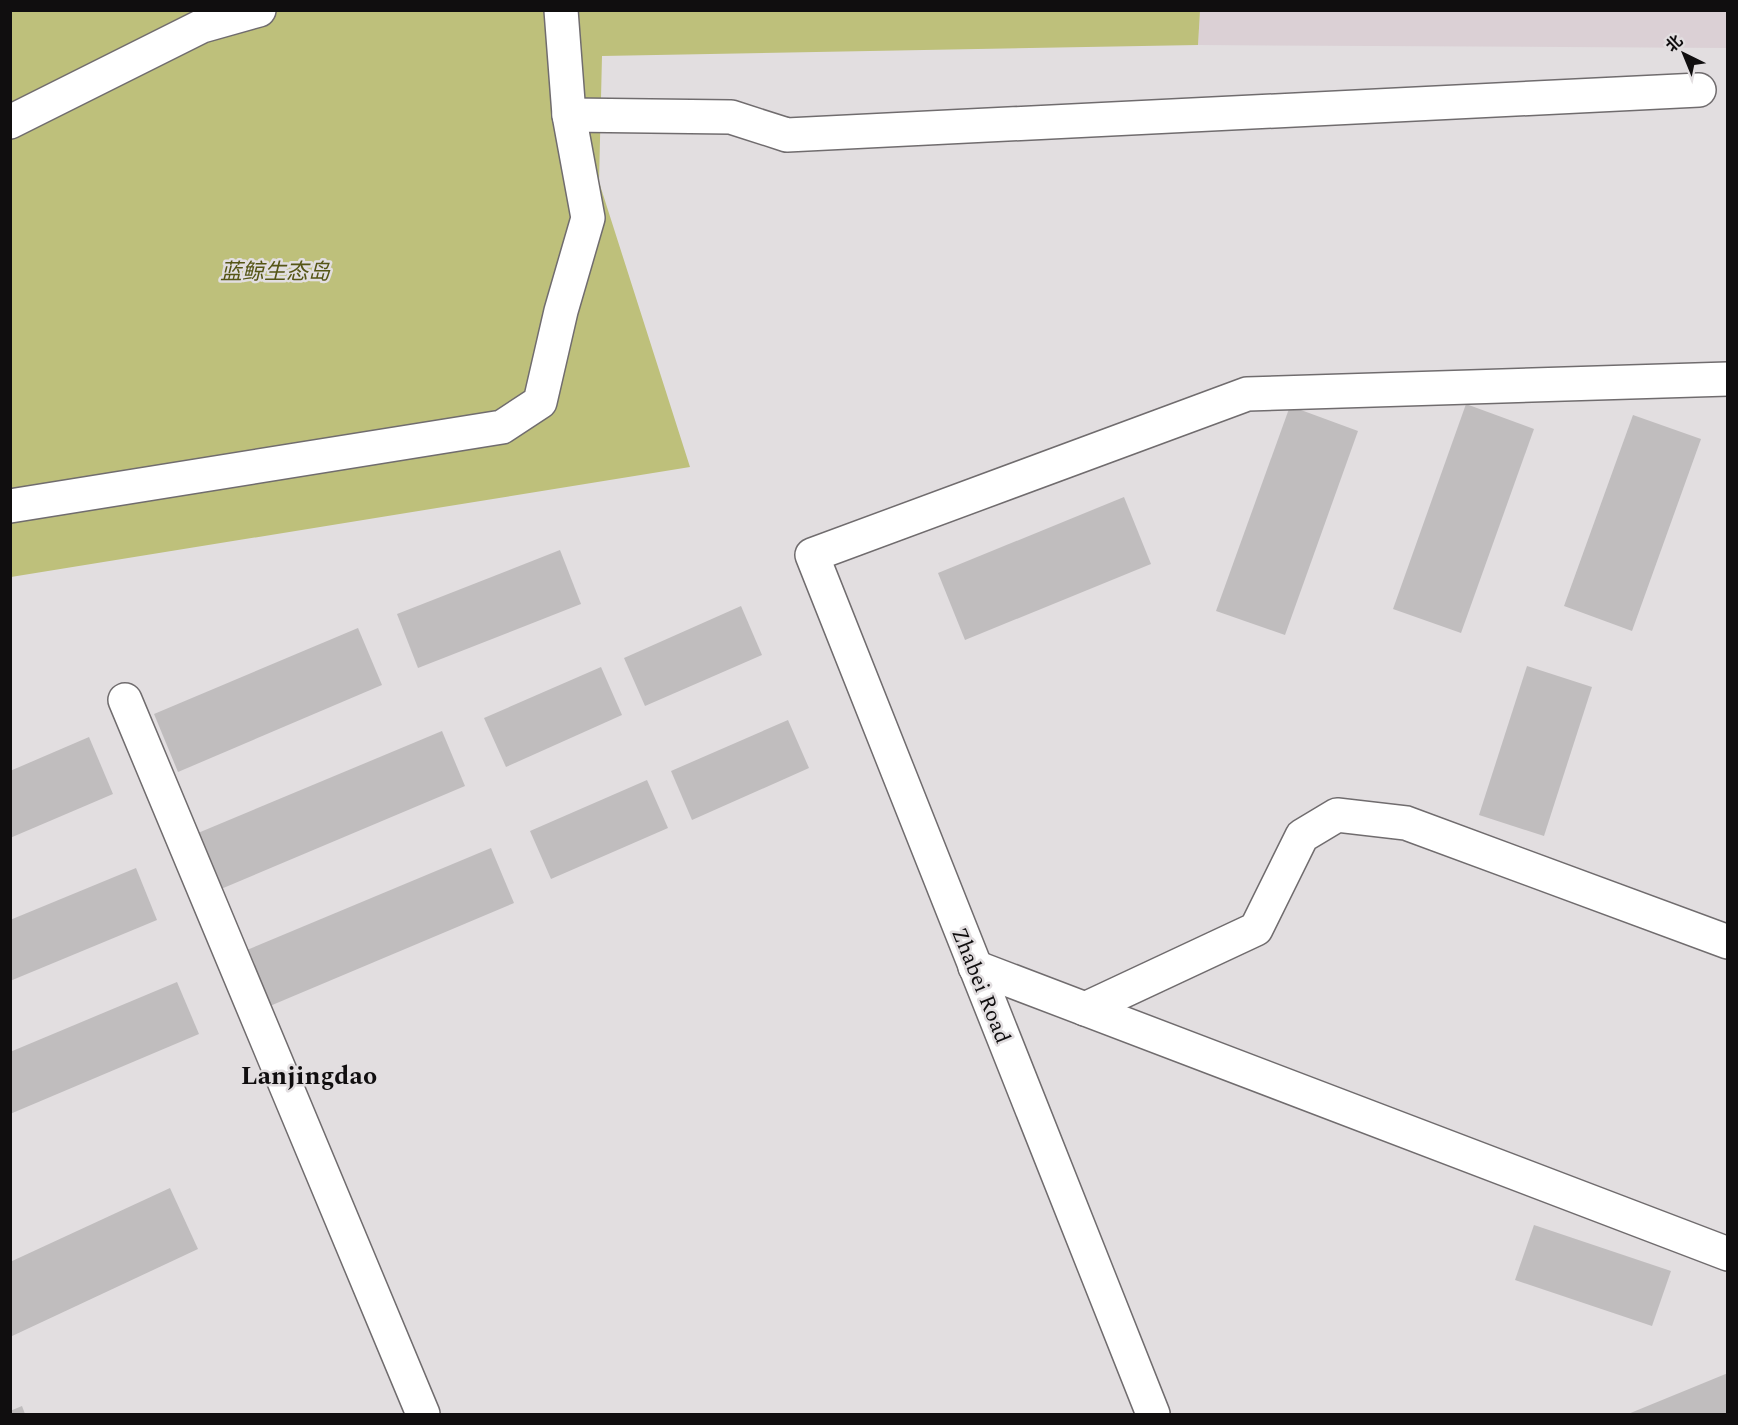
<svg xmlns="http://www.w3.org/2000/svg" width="1738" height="1425" font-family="Spectral,'Noto Sans SC',serif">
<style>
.built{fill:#dbd0d5}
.green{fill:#bec07b}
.building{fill:#c0bdbe}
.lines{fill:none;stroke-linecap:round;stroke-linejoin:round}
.minor-casing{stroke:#706c6e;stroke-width:36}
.minor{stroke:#fff;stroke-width:33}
.labels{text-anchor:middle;stroke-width:5;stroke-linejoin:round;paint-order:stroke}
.park-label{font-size:22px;font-style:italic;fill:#555516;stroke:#e2dee0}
.street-label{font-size:22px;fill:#100e0f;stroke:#e2dee0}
.quarter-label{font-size:26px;font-weight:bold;fill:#100e0f;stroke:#e2dee0}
</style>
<rect width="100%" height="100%" fill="#e2dee0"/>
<!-- built -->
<polygon class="built" points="1200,11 1727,11 1727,48 1198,45"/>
<!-- green -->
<polygon class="green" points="11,11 1200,11 1198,45 602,56 599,182 690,467 11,577"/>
<!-- building -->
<g class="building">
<polygon points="1466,404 1534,429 1461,633 1393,609"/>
<polygon points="1290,406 1358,431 1285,635 1216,611"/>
<polygon points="1633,415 1701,439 1632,631 1564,606"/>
<polygon points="1124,497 1151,564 965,640 938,573"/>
<polygon points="560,550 581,604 418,668 397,614"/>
<polygon points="741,606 762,655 645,706 624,658"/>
<polygon points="358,628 382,685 178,772 154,714"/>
<polygon points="1527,666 1592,687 1544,836 1479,815"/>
<polygon points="601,667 622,715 506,767 484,718"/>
<polygon points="788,720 809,768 692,820 671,771"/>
<polygon points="442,731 465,786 209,894 186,838"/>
<polygon points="89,737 113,794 10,838 10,771"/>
<polygon points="647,780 668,828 551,879 530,831"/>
<polygon points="491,848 514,903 258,1011 235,955"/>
<polygon points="136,868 157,920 10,981 10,920"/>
<polygon points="177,982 199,1034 10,1114 10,1052"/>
<polygon points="170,1188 198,1249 10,1337 10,1262"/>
<polygon points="1534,1225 1671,1271 1652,1326 1515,1280"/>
<polygon points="1728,1373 1728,1414 1628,1414"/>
<polygon points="22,1406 25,1414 10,1414 10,1411"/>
</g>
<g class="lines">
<!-- minor casing -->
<g class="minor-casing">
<g id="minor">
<polyline points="569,115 731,117 787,135 1699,90"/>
<polyline points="10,122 202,26 259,10"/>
<polyline points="10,506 502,427 540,402 561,311 588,218 569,115 561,10"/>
<polyline points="125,700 423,1414"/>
<polyline points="975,967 1728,1254"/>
<polyline points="1085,1009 1256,929 1302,836 1337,815 1406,823 1728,942"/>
<polyline points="1153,1414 812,555 1247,394 1728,379"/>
</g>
</g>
<!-- minor -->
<use href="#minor" class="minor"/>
</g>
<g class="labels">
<!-- park labels -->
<g class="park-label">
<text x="275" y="279">蓝鲸生态岛</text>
</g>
<!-- street labels -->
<g class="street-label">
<text transform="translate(982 985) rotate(68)" y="8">Zhabei Road</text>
</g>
<!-- quarter labels -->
<g class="quarter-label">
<text x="309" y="1084">Lanjingdao</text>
</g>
</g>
<!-- border -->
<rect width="1738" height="1425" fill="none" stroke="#100e0f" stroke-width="24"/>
<!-- north arrow -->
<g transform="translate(1684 54) rotate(317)" stroke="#e2dee0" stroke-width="4.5" paint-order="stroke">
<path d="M0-4.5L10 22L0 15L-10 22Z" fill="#100e0f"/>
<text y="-9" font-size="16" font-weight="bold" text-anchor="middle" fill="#100e0f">北</text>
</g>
</svg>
